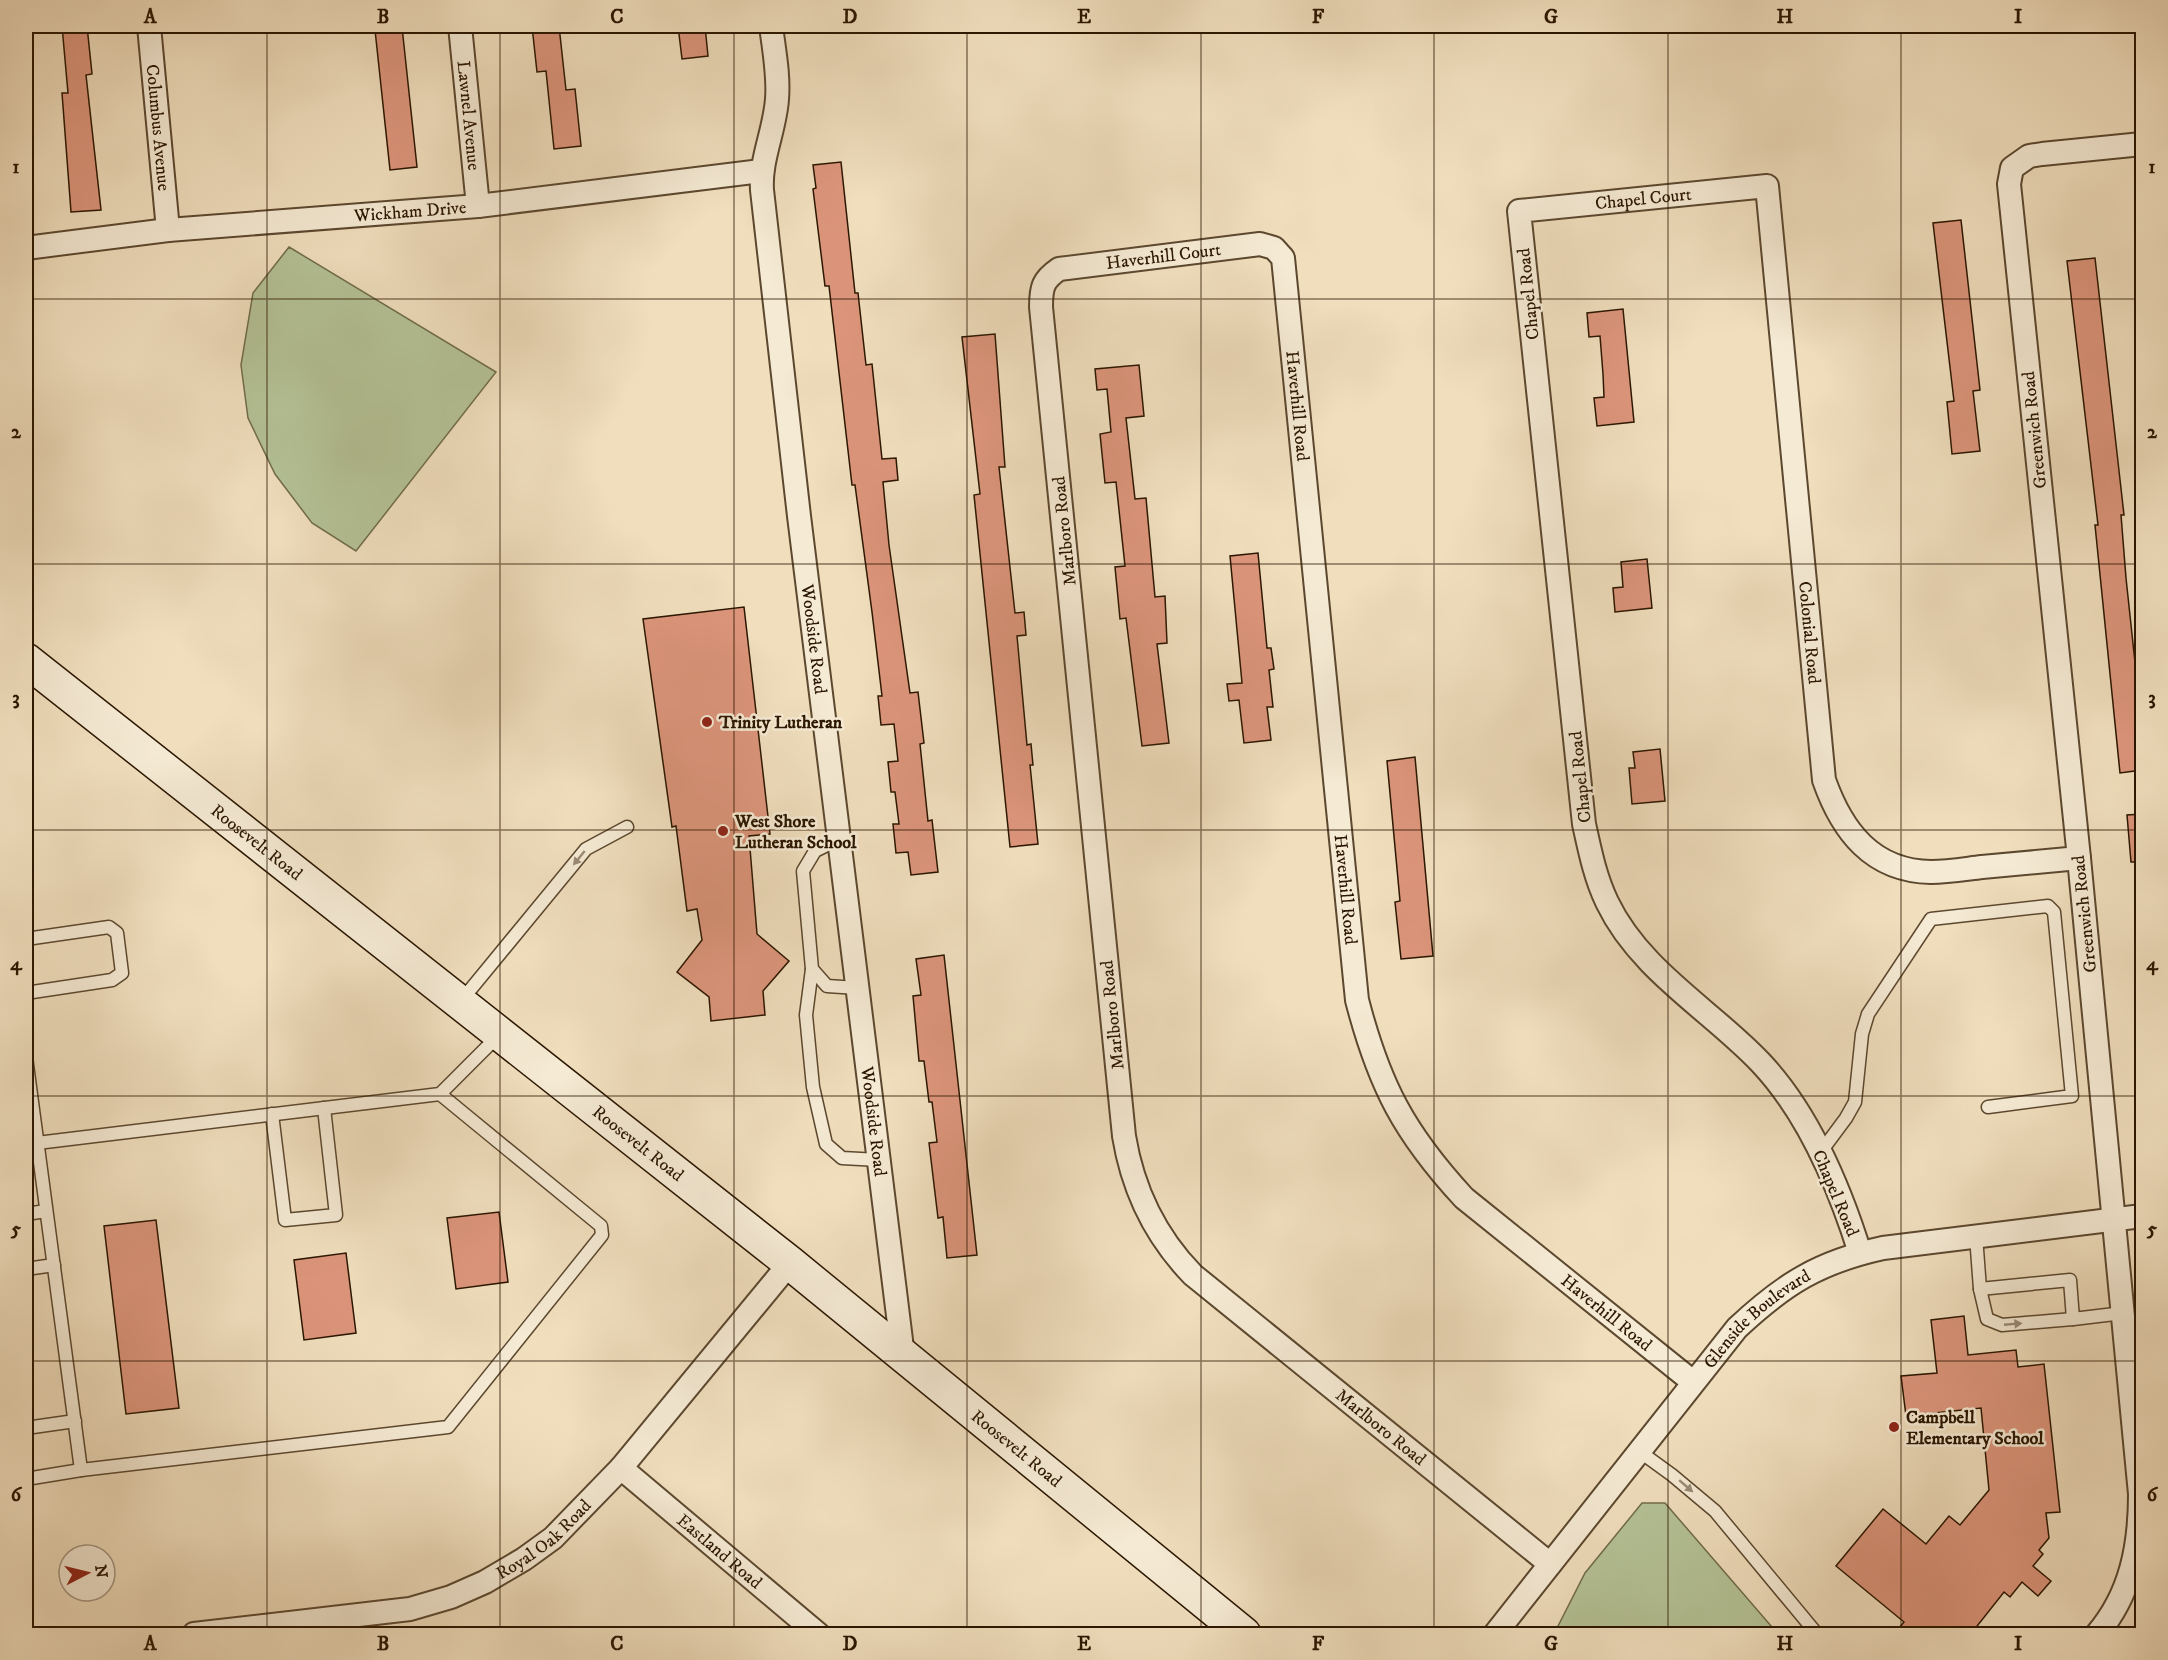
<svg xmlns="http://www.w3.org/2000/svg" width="2168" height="1660" font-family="'IM FELL DW Pica',serif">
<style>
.green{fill:#b4c296;stroke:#706c4b;stroke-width:1.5}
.building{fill:#dc957b;stroke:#2b1600;stroke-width:1.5}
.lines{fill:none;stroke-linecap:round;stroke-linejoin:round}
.lane-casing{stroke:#5c482f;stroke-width:15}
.street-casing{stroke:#5c482f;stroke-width:26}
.secondary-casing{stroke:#2b1600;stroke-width:36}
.lane{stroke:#f5ead4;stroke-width:12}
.street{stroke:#f5ead4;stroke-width:22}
.secondary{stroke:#f5ead4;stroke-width:33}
.oneway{fill:#9a8b75}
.grid{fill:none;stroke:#2b1600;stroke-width:1.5;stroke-opacity:0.55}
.poi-dot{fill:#8f2418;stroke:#f5ead4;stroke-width:2}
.labels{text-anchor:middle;stroke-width:5;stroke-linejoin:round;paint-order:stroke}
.street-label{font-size:18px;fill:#2b1600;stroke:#f5ead4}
.poi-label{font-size:18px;font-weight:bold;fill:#2b1600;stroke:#f5ead4;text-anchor:start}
.neatline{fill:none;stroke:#2b1600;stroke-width:2}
.grid-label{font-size:20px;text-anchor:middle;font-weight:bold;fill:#2b1600}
</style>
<rect width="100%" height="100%" fill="#f0debd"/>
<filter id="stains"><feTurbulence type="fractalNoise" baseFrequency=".00333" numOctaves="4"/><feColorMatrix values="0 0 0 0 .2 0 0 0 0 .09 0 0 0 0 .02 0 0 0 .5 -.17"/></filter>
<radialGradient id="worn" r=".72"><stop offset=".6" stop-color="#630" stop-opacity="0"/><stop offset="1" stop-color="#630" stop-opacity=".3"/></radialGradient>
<!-- green -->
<g class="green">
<polygon points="289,247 496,372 356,551 312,523 275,474 248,418 241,365 253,293"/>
<polygon points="1642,1503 1665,1503 1778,1634 1554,1634 1585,1573"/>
</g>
<!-- building -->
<g class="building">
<polygon points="62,26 87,26 92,74 86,75 101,210 71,212 62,93 68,93"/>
<polygon points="532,26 559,26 566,90 575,89 581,146 554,149 546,71 537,72"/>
<polygon points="678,26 705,26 708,56 682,59"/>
<polygon points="402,27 417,167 390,170 375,30"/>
<polygon points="841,162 855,293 858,293 866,365 872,364 882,459 896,458 898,480 883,482 889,545 910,693 918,692 924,743 920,744 928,821 932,820 938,872 911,875 908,852 896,853 893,824 899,824 895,792 891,792 888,762 898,761 894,724 881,725 878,696 882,696 872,612 855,485 852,485 829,286 825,286 813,189 816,188 813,165"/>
<polygon points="1961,220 1980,390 1973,391 1980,451 1952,454 1947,402 1954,401 1933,223"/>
<polygon points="2095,258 2124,515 2121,515 2126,578 2142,728 2142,770 2120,773 2095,525 2098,525 2067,261"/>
<polygon points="1623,309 1634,422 1597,426 1594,398 1604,397 1603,374 1600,336 1589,337 1587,313"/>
<polygon points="995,334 1005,467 999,467 1015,613 1024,612 1026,635 1017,636 1027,745 1031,744 1033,765 1030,765 1038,844 1010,847 974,495 980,494 962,337"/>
<polygon points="1139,365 1144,416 1126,418 1135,499 1146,498 1155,597 1165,596 1167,643 1157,644 1169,743 1142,746 1126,618 1120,619 1115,567 1125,566 1116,482 1105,483 1100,434 1111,432 1107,389 1097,390 1095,369"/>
<polygon points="1258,553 1267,648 1271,648 1274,669 1269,670 1273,707 1267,707 1271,740 1244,743 1239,700 1229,701 1227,684 1242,683 1230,556"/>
<polygon points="1647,559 1652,608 1615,612 1613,588 1623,587 1621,562"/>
<polygon points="744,607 770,834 749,836 757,934 789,961 763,991 765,1015 711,1021 709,997 677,972 702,940 697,909 687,911 676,826 672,827 643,619"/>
<polygon points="1660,749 1665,801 1632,804 1629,768 1635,768 1633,752"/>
<polygon points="1415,757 1433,956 1401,959 1395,902 1400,901 1387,761"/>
<polygon points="2142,814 2142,862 2131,862 2127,815"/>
<polygon points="944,955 977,1255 947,1258 943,1217 938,1218 929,1143 937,1142 932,1102 929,1102 924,1061 919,1061 913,996 921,995 916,959"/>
<polygon points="499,1212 508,1282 456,1289 447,1218"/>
<polygon points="156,1220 179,1408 126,1414 104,1226"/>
<polygon points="346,1253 356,1333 304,1340 294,1260"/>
<polygon points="1964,1316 1968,1355 2016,1350 2018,1367 2044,1364 2060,1512 2046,1513 2049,1538 2039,1550 2043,1554 2033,1566 2051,1581 2038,1596 2022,1582 2010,1597 2004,1592 1970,1635 1893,1635 1904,1622 1836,1566 1883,1509 1926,1544 1949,1516 1960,1525 1989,1490 1981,1408 1906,1416 1901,1376 1937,1373 1931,1320"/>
</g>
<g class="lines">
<!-- lane casing -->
<g class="lane-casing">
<g id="lane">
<polyline points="839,839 815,851 803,871 812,969 827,986 858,988"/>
<polyline points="26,939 109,927 117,933 122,973 112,980 26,993"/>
<polyline points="812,969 806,1015 813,1087 826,1144 842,1158 879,1160"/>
<polyline points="461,1001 586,849 627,827"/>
<polyline points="26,1057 81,1470 448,1427 602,1235 601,1226 440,1094"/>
<polyline points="272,1114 285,1220 336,1215 324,1108"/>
<polyline points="37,1143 440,1094 500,1034"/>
<polyline points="1820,1153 1846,1118 1855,1102 1862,1034 1868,1014 1931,919 2048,906 2054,912 2072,1096 1988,1107"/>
<polyline points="26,1214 46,1211"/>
<polyline points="1976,1236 1980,1289 2070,1280 2073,1319 2123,1313"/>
<polyline points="26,1269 54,1265"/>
<polyline points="1980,1289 1987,1319 2002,1325 2073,1319"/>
<polyline points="26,1428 75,1421"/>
<polyline points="1639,1451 1672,1475 1715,1511 1817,1634"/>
<polyline points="26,1479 81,1470"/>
</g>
</g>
<!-- street casing -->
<g class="street-casing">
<g id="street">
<path id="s1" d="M 149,26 L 168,230"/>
<path id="s2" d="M 460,26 L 478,206"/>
<path id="s3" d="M 771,26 C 774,50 779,75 777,99 C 775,130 760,159 762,190 L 799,516 L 903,1356"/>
<path id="s4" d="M 26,248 L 168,230 L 478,206 L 761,171"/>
<path id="s5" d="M 1860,1253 C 1840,1189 1808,1113 1761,1063 C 1711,1010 1640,971 1607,902 C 1595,877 1590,851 1584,824 L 1519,211 L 1767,186 L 1824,780 C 1842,831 1872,871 1931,872 C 1948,872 1965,869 1982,867 C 2014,864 2046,861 2079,858"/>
<path id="s6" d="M 621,1468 L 818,1634"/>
<path id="s7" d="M 1550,1564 L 1193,1275 C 1155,1236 1133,1191 1124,1136 L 1041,307 C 1041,287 1043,280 1059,269 L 1260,244 L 1274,248 L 1283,258 L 1357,1000 C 1379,1085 1404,1133 1464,1198 L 1693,1382"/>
<path id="s8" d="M 194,1634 L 410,1609 L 451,1597 L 485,1582 L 524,1559 L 553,1538 L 621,1468 L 790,1263"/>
<path id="s9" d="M 1495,1634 L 1737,1328 C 1784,1284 1819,1262 1883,1248 L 2142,1216"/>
<path d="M 2097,1634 C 2131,1594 2140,1546 2140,1494 L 2079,858 L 2009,184 L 2012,168 L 2029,156 L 2042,154 L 2142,144"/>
</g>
</g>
<!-- secondary casing -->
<g class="secondary-casing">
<g id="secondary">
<path id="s10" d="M 26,660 L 790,1263 L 1244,1634"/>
</g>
</g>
<!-- lane -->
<use href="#lane" class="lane"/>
<!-- street -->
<use href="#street" class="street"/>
<!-- secondary -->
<use href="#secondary" class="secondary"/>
</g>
<!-- one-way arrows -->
<defs><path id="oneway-solid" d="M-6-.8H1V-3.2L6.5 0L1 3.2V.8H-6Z" transform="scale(1.5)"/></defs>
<g class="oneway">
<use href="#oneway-solid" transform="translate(579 858) rotate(129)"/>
<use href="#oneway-solid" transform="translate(2013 1324) rotate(-5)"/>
<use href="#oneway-solid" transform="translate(1686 1486) rotate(41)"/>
</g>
<!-- grid -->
<path class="grid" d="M 267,26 L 267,1634M 500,26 L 500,1634M 734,26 L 734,1634M 967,26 L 967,1634M 1201,26 L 1201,1634M 1434,26 L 1434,1634M 1668,26 L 1668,1634M 1901,26 L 1901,1634M 26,299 L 2142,299M 26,564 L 2142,564M 26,830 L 2142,830M 26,1096 L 2142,1096M 26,1361 L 2142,1361"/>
<!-- markers -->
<g class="poi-dot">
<circle cx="707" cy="722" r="6"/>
<circle cx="723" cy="831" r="6"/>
<circle cx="1894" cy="1427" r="6"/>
</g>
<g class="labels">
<!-- street labels -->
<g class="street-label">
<text dy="6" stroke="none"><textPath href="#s2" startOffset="90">Lawnel Avenue</textPath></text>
<text dy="6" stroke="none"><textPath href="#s1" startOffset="102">Columbus Avenue</textPath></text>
<text dy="6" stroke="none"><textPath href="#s5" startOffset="1263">Chapel Court</textPath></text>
<text dy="6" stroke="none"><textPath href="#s4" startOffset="386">Wickham Drive</textPath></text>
<text dy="6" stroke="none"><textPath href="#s7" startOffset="1600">Haverhill Court</textPath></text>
<text transform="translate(1528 294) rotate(-96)" y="6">Chapel Road</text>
<text dy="6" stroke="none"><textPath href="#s7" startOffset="1874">Haverhill Road</textPath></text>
<text transform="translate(2034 430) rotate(-96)" y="6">Greenwich Road</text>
<text transform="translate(1064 531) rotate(-96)" y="6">Marlboro Road</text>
<text dy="6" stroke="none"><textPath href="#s5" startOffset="1836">Colonial Road</textPath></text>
<text dy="6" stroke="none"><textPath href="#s3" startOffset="618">Woodside Road</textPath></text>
<text transform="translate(1580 777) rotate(-96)" y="6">Chapel Road</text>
<text dy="6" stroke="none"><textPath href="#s10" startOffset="294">Roosevelt Road</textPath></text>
<text dy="6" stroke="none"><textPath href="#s7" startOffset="2360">Haverhill Road</textPath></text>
<text transform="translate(2084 914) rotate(-96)" y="6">Greenwich Road</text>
<text transform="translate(1112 1015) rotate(-96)" y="6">Marlboro Road</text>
<text dy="6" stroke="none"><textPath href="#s3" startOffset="1104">Woodside Road</textPath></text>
<text dy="6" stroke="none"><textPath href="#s10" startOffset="780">Roosevelt Road</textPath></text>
<text transform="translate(1836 1193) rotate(67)" y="6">Chapel Road</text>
<text dy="6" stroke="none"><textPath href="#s7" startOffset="2882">Haverhill Road</textPath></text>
<text dy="6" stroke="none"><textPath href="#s9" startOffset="411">Glenside Boulevard</textPath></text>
<text transform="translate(1381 1427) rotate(39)" y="6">Marlboro Road</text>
<text dy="6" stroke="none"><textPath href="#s10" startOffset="1266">Roosevelt Road</textPath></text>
<text dy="6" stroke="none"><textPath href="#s8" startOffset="370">Royal Oak Road</textPath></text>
<text dy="6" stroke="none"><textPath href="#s6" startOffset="129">Eastland Road</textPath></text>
</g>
<!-- poi labels -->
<g class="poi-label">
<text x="719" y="728">Trinity Lutheran</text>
<text x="735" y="827">West Shore<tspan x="735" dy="21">Lutheran School</tspan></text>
<text x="1906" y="1423">Campbell<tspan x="1906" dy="21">Elementary School</tspan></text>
</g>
</g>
<!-- margin -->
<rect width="2168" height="1660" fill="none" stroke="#f0debd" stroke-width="66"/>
<!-- north arrow -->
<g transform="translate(87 1573) rotate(83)"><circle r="28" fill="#f5ead4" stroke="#a4957f" stroke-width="1.5"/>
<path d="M0-4.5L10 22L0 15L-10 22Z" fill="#8f2418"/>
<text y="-9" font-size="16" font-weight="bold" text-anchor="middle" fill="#2b1600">N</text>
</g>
<rect x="33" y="33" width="2102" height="1594" class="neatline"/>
<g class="grid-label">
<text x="150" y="23">A</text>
<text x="383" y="23">B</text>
<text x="617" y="23">C</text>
<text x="850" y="23">D</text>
<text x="1084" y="23">E</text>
<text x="1318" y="23">F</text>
<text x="1551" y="23">G</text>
<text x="1785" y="23">H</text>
<text x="2018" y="23">I</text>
<text x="16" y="173">1</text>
<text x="2152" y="173">1</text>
<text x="16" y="438">2</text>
<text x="2152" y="438">2</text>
<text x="16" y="704">3</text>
<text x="2152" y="704">3</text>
<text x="16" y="970">4</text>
<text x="2152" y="970">4</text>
<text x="16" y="1235">5</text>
<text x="2152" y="1235">5</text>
<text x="16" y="1501">6</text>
<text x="2152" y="1501">6</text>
<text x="150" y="1650">A</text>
<text x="383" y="1650">B</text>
<text x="617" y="1650">C</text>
<text x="850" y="1650">D</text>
<text x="1084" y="1650">E</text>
<text x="1318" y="1650">F</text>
<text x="1551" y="1650">G</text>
<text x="1785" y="1650">H</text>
<text x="2018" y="1650">I</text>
</g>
<rect width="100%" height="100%" filter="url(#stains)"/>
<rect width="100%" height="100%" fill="url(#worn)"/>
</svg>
